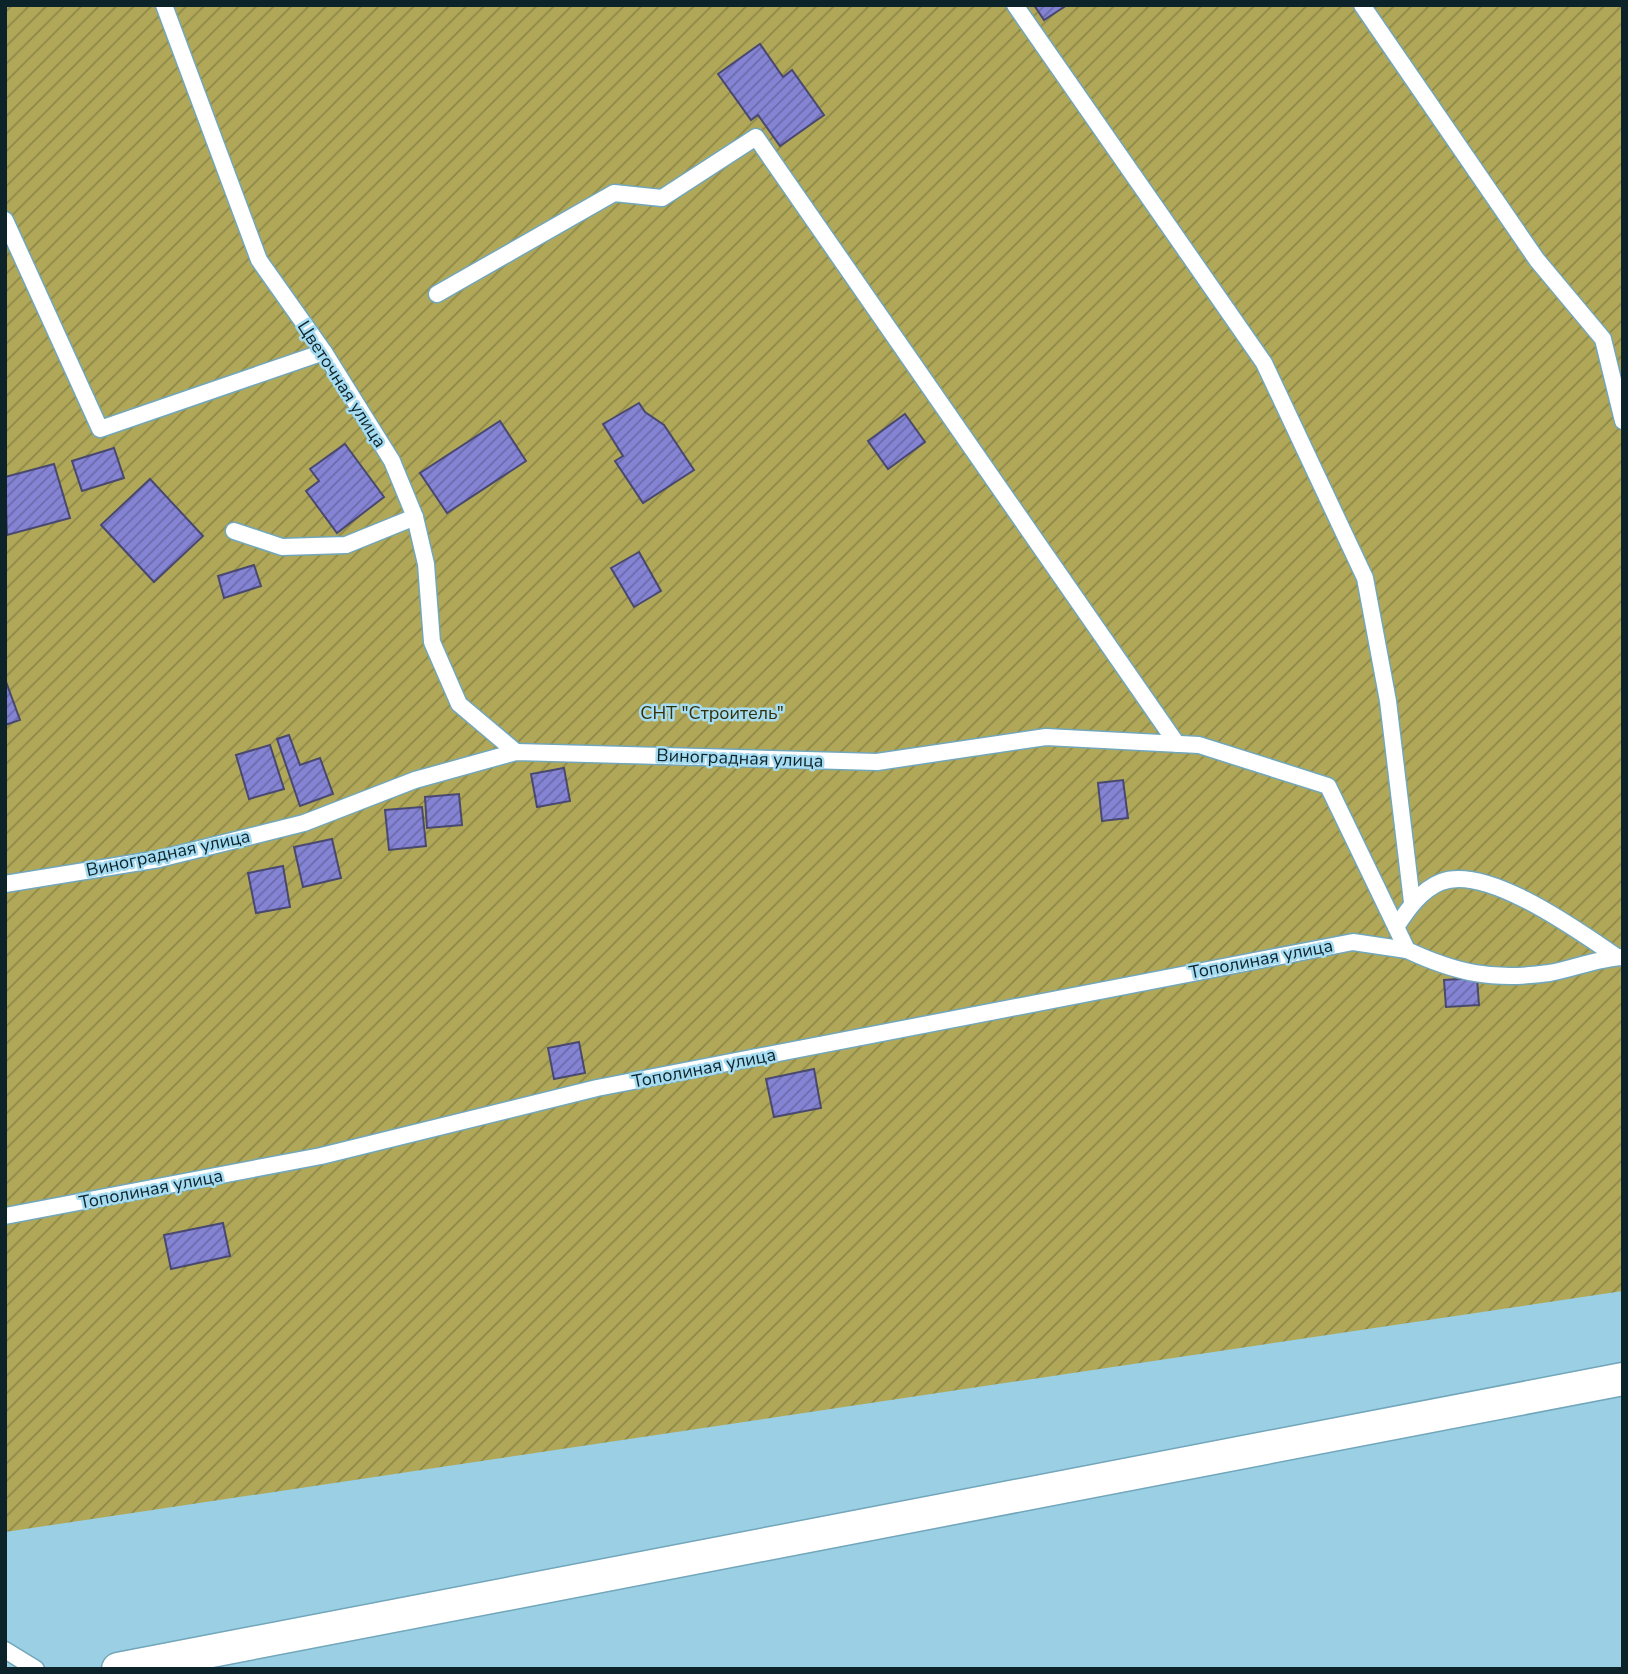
<svg xmlns="http://www.w3.org/2000/svg" width="1628" height="1674" font-family="'Nunito Sans',sans-serif">
<style>
.garden{fill:url(#garden-furrows)}
.building{fill:url(#building-hatch);stroke:#49496f;stroke-width:2}
.lines{fill:none;stroke-linecap:round;stroke-linejoin:round}
.service-casing{stroke:#72a6ba;stroke-width:19}
.minor-casing{stroke:#72a6ba;stroke-width:35}
.service{stroke:#fff;stroke-width:16}
.minor{stroke:#fff;stroke-width:32}
.labels{text-anchor:middle;stroke-width:5;stroke-linejoin:round;paint-order:stroke}
.street-label{font-size:18px;fill:#0d232a;stroke:#a6dcf1}
.park-label{font-size:18px;fill:#343005;stroke:#a6dcf1}
</style>
<defs>
<pattern id="garden-furrows" width="10" height="10" patternUnits="userSpaceOnUse" patternTransform="scale(1.75)"><rect width="10" height="10" fill="#b0a858"/><path d="M-1 1l2-2M0 10L10 0M9 11l2-2" fill="none" stroke="#8e8849"/></pattern>
<pattern id="building-hatch" width="6" height="6" patternUnits="userSpaceOnUse" patternTransform="scale(1.75)"><rect width="6" height="6" fill="#8583d4"/><path d="M-1 1l2-2M0 6l6-6M5 7l2-2" fill="none" stroke="#6b6bac"/></pattern>
</defs>
<rect width="100%" height="100%" fill="#9acfe4"/>
<!-- garden -->
<polygon class="garden" points="5,5 1623,5 1623,1291 5,1532"/>
<!-- building -->
<g class="building">
<polygon points="1034,5 1067,5 1044,20"/>
<polygon points="760,44 783,77 792,70 824,115 780,146 758,115 751,120 718,74"/>
<polygon points="639,403 645,412 664,425 694,470 643,503 615,461 623,456 603,424"/>
<polygon points="905,414 925,442 888,469 868,441"/>
<polygon points="500,421 526,461 447,513 420,473"/>
<polygon points="345,444 384,497 337,533 306,491 319,481 310,469"/>
<polygon points="114,448 124,478 82,491 72,461"/>
<polygon points="54,464 70,518 7,535 5,477"/>
<polygon points="150,479 203,536 154,582 101,525"/>
<polygon points="639,552 661,591 634,607 611,568"/>
<polygon points="254,565 261,586 224,598 218,576"/>
<polygon points="5,679 20,720 5,725"/>
<polygon points="289,735 300,765 320,758 333,794 300,806 277,739"/>
<polygon points="270,745 284,789 249,799 236,755"/>
<polygon points="564,768 570,801 537,807 531,774"/>
<polygon points="1123,780 1128,818 1102,821 1098,783"/>
<polygon points="459,794 462,825 427,828 425,797"/>
<polygon points="422,807 426,846 389,850 385,810"/>
<polygon points="332,839 341,878 303,887 294,847"/>
<polygon points="283,866 290,907 256,913 248,873"/>
<polygon points="1477,978 1479,1005 1446,1007 1444,980"/>
<polygon points="579,1042 585,1073 554,1079 548,1048"/>
<polygon points="814,1069 821,1108 774,1117 766,1079"/>
<polygon points="223,1223 230,1256 171,1269 164,1235"/>
</g>
<g class="lines">
<!-- service casing -->
<g class="service-casing">
<g id="service">
<polyline points="164,5 259,260 324,352 392,461 415,517 426,564 432,642 459,704 516,752"/>
<polyline points="1015,5 1264,363 1365,578 1388,701 1412,902"/>
<polyline points="1362,5 1537,260 1603,339 1623,421"/>
<polyline points="5,220 100,429 324,352"/>
<polyline points="437,294 614,193 662,198 756,137 1177,744"/>
<polyline points="234,531 282,547 346,545 415,517"/>
<polyline points="5,884 159,859 304,823 415,780 516,752 877,762 1046,737 1199,745 1328,786 1396,927"/>
<path d="M 1617,957 C 1580,932 1487,864 1441,882 C 1421,890 1408,909 1396,927 L 1407,950 C 1456,973 1493,981 1549,973 C 1573,969 1598,958 1623,957"/>
<polyline points="5,1216 321,1156 597,1088 1353,942 1407,950"/>
<polyline points="5,1650 36,1669"/>
</g>
</g>
<!-- minor casing -->
<g class="minor-casing">
<polyline id="minor" points="118,1669 1623,1379"/>
</g>
<!-- service -->
<use href="#service" class="service"/>
<!-- minor -->
<use href="#minor" class="minor"/>
</g>
<g class="labels">
<!-- street labels -->
<g class="street-label">
<text transform="translate(342 384) rotate(57)" y="6">Цветочная улица</text>
<text transform="translate(740 758) rotate(2)" y="6">Виноградная улица</text>
<text transform="translate(168 853) rotate(-12)" y="6">Виноградная улица</text>
<text transform="translate(1261 959) rotate(-11)" y="6">Тополиная улица</text>
<text transform="translate(704 1068) rotate(-11)" y="6">Тополиная улица</text>
<text transform="translate(151 1189) rotate(-11)" y="6">Тополиная улица</text>
</g>
<!-- park labels -->
<g class="park-label">
<text x="712" y="719">СНТ "Строитель"</text>
</g>
</g>
<!-- border -->
<rect width="1628" height="1674" fill="none" stroke="#0d232a" stroke-width="14"/>
</svg>
